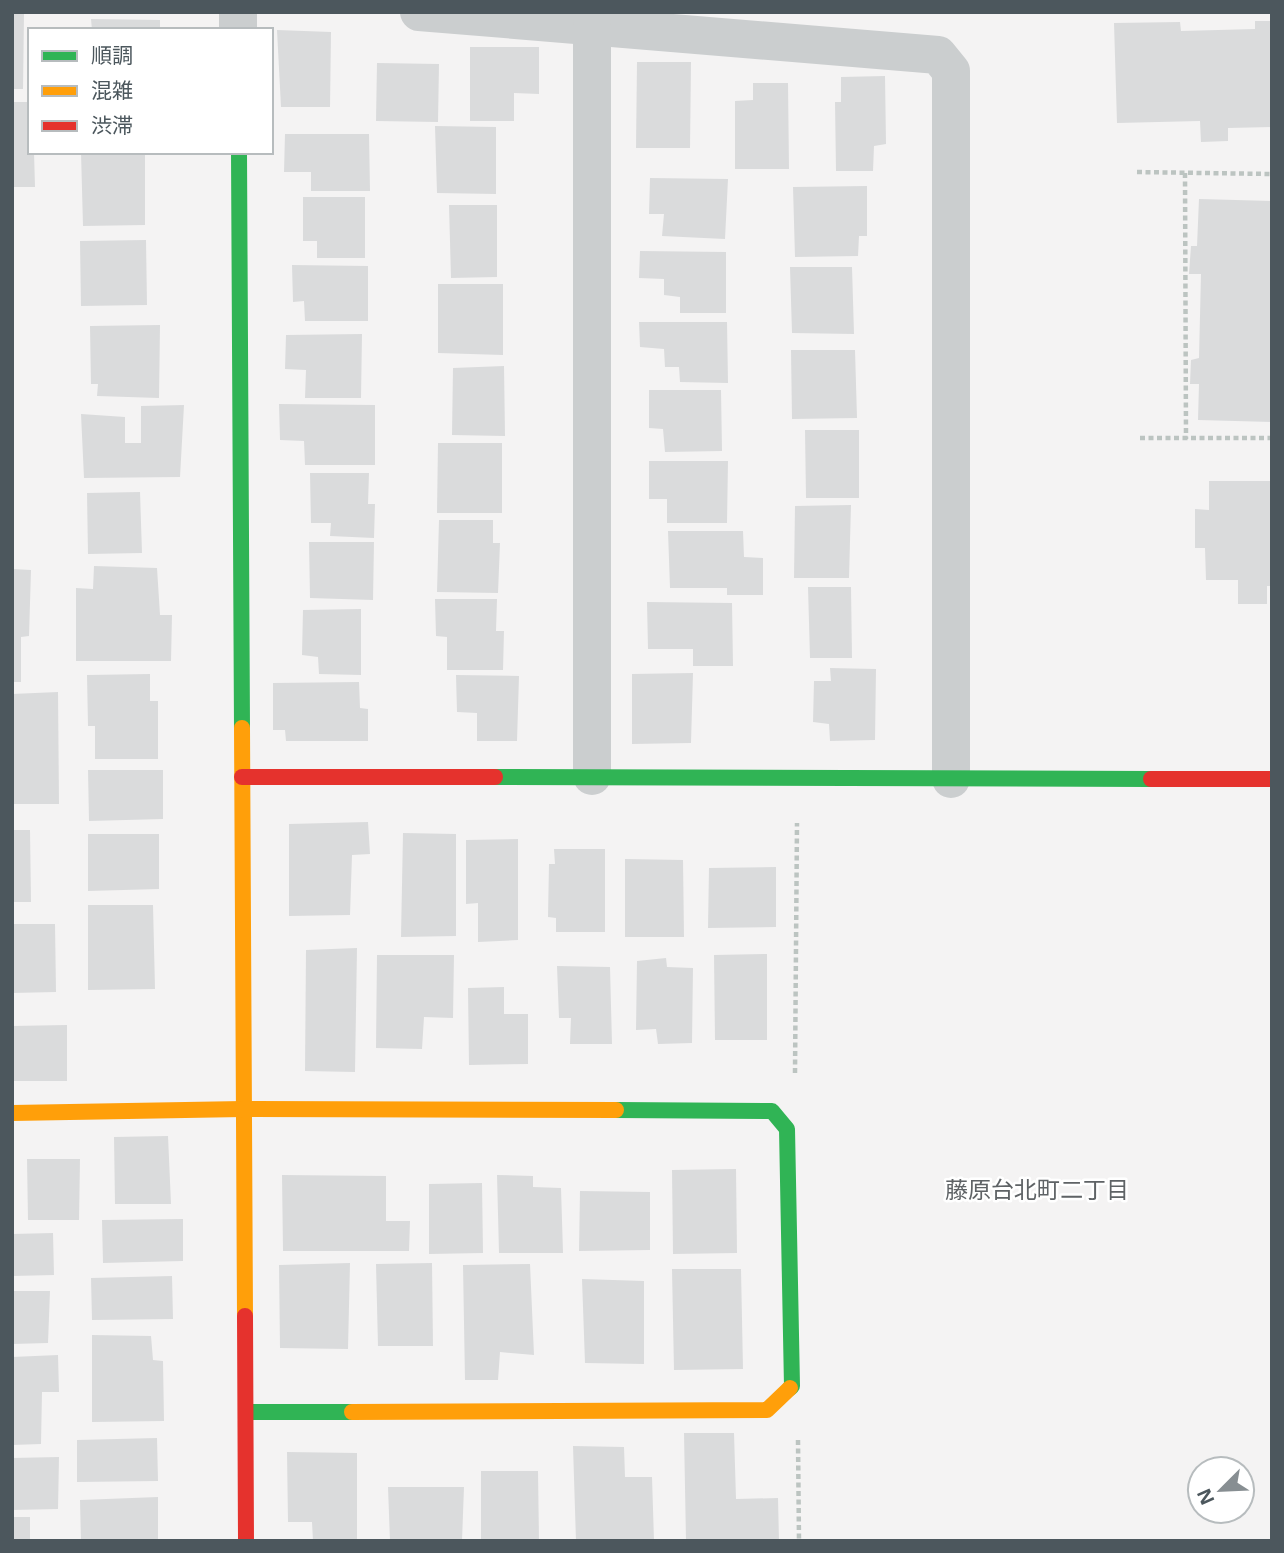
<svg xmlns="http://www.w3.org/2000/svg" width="1284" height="1553" font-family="'Noto Sans','Noto Sans JP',sans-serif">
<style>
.building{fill:#dadbdc}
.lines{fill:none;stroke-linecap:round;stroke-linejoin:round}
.path{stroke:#bcc4c1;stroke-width:4.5;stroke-dasharray:5 3.5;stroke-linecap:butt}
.street{stroke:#cbcecf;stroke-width:38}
.fast{stroke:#30b455;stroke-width:16}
.slow{stroke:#ff9f0a;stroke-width:16}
.jam{stroke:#e5322d;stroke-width:16}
.labels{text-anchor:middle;stroke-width:5;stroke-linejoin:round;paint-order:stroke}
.neighbourhood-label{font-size:23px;fill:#5f6366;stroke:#fff}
</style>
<rect width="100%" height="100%" fill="#f4f3f3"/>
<!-- building -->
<g class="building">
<polygon points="12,14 24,14 23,89 12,89"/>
<polygon points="91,19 160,20 160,30 92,30"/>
<polygon points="1255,21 1272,21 1272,127 1228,128 1228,141 1201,142 1200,121 1117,123 1114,23 1180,22 1181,31 1255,29"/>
<polygon points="277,30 331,32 330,107 281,107"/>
<polygon points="470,47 539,47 539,94 514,93 514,121 470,121"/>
<polygon points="637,62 691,62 690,148 636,148"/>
<polygon points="377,63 439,64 438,122 376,121"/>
<polygon points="885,76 886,144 874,146 873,171 836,171 835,102 841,102 841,77"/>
<polygon points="753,83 788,83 789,169 735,169 735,101 753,100"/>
<polygon points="12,102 30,102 30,152 34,152 35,187 12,187"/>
<polygon points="435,126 496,127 496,194 437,193"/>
<polygon points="285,134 369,134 370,191 311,191 311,172 284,172"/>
<polygon points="81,152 145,152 145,225 83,226"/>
<polygon points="650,178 728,179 725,239 662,236 664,214 649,214"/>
<polygon points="867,186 867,236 859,236 858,256 795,257 793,187"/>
<polygon points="303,197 365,197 365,258 317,258 317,241 303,241"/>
<polygon points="1199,199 1272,201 1272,422 1198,420 1199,384 1190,384 1191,360 1199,358 1201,274 1189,274 1191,246 1197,246"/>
<polygon points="449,205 497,205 497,277 451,278"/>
<polygon points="146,240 147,305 81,306 80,241"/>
<polygon points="640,251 726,252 726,313 680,313 680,297 664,295 664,279 639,278"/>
<polygon points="292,265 368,266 368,321 305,321 304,301 293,302"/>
<polygon points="790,267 852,267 854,334 792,333"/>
<polygon points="438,284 503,284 503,355 438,353"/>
<polygon points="639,322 727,322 728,383 680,382 679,367 665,367 664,349 640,347"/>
<polygon points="160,325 159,398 97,396 98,384 91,384 90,326"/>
<polygon points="362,334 361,398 305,398 306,370 285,369 286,335"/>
<polygon points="791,350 855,350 857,418 792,419"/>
<polygon points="504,366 505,436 452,435 453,368"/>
<polygon points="649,390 721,390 722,451 665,452 663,429 649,428"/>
<polygon points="279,404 375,405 375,465 305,465 304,441 280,440"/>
<polygon points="184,405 180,477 84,478 81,414 125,417 125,443 141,443 141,406"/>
<polygon points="805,430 859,430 859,498 806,498"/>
<polygon points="438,443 502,443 502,513 437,513"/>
<polygon points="649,461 728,461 727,523 667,523 667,499 649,499"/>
<polygon points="310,473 369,473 368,504 375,504 374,538 330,536 331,523 311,523"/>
<polygon points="1209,481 1272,481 1272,586 1267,586 1267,604 1238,604 1238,580 1206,580 1205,548 1195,548 1195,509 1209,510"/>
<polygon points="140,492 142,553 88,554 87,493"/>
<polygon points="851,505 849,578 794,578 795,506"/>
<polygon points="439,520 493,520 493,543 500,543 498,593 437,592"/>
<polygon points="668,531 743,531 744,557 763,558 763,595 727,595 727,588 670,588"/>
<polygon points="309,542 374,542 373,600 310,598"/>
<polygon points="94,566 157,568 160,615 172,615 171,661 76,661 76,588 93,589"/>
<polygon points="12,569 31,570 29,636 21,637 21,682 12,682"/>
<polygon points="808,587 851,587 852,658 810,658"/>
<polygon points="435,599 497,599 496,631 504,631 503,670 447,670 447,637 436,636"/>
<polygon points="647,602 732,603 733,666 693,666 693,649 648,649"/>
<polygon points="361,609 361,675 319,674 318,657 302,655 303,610"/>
<polygon points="830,668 876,669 875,740 830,741 829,724 813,722 814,681 831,681"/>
<polygon points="693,673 691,743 632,744 632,674"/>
<polygon points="150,674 150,701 158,701 158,759 95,759 95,726 88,726 87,675"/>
<polygon points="456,675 519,676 517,741 477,741 477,713 457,712"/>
<polygon points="359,682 360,708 368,709 368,741 286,741 285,730 273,730 273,683"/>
<polygon points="58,692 59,804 12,804 12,694"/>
<polygon points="88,770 163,770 163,819 89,821"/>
<polygon points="368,822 370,854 352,855 350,915 289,916 289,824"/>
<polygon points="12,830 30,830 31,902 12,902"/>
<polygon points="403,833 456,834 456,936 401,937"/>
<polygon points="88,834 159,834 159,889 88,891"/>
<polygon points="518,839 518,940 478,942 478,903 466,904 466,840"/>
<polygon points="554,849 605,849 605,932 556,932 556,918 548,917 549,864 555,864"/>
<polygon points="625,859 683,860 684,937 625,937"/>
<polygon points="776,867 776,927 708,928 709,868"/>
<polygon points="88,905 153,905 155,989 88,990"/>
<polygon points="12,924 55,924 56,992 12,993"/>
<polygon points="357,948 355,1072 305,1071 306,950"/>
<polygon points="767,954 767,1040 715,1040 714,955"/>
<polygon points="377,955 454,955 453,1018 424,1017 422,1049 376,1048"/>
<polygon points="666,958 667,967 693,968 692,1043 658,1044 656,1029 636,1030 637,961"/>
<polygon points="557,966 610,967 612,1044 570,1044 571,1018 559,1018"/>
<polygon points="504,987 504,1014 528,1014 528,1064 469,1065 468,988"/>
<polygon points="67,1025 67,1081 12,1081 12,1026"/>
<polygon points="168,1136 171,1204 115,1204 114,1137"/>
<polygon points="27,1159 80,1159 79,1220 28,1220"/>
<polygon points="736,1169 737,1253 673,1254 672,1170"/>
<polygon points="282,1175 386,1176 386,1221 410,1221 409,1251 283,1251"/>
<polygon points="497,1175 533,1176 533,1187 561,1188 563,1253 499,1253"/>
<polygon points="482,1183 483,1253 429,1254 429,1184"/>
<polygon points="580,1191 650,1192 650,1250 579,1251"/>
<polygon points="183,1219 183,1261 103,1263 102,1220"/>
<polygon points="53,1233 54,1275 12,1276 12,1234"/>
<polygon points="350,1263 348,1349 280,1348 279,1265"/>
<polygon points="432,1263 433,1346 378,1346 376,1264"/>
<polygon points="530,1264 534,1355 500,1352 498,1380 465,1380 463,1265"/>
<polygon points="672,1269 741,1269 743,1369 674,1370"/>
<polygon points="172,1276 173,1319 92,1320 91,1278"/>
<polygon points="582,1279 644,1281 644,1364 585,1363"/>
<polygon points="12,1291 50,1291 48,1343 12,1344"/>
<polygon points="92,1335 151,1336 153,1360 163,1361 164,1421 92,1422"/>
<polygon points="58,1355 59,1392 42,1392 41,1444 12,1445 12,1357"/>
<polygon points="684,1433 734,1433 736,1499 778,1498 779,1541 686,1541"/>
<polygon points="157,1438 158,1481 77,1482 77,1440"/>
<polygon points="573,1446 624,1447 625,1477 652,1477 654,1541 576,1541"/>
<polygon points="287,1452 357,1453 357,1541 313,1541 312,1522 288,1522"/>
<polygon points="59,1457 58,1509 12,1510 12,1458"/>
<polygon points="481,1471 538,1471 539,1541 481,1541"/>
<polygon points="388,1487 464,1487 462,1541 390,1541"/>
<polygon points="158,1497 158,1541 81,1541 80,1500"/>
<rect x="12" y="1517" width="18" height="24"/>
</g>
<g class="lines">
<!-- path -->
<g class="path">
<polyline points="1137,172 1272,174"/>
<polyline points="1185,173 1186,439"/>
<polyline points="1140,438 1272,438"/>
<polyline points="795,1073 797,823"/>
<polyline points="798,1440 799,1541"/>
</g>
<!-- street -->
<g class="street">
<polyline points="238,12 238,30"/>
<polyline points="419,12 938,55 951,71 951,779"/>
<polyline points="592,25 592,776"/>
</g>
<!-- fast -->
<g class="fast">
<polyline points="239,152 242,728"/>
<polyline points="495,777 1151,779"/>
<polyline points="616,1110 772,1111 787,1129 792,1386 790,1388"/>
<polyline points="246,1412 352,1412"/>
</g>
<!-- slow -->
<g class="slow">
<polyline points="242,728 245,1316"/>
<polyline points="12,1113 243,1109 616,1110"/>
<polyline points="352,1412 767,1410 790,1388"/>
</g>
<!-- jam -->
<g class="jam">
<polyline points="242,777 495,777"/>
<polyline points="1151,779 1272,779"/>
<polyline points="245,1316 246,1541"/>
</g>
</g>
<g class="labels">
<!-- neighbourhood labels -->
<g class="neighbourhood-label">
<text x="1037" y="1198">藤原台北町二丁目</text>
</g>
</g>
<!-- border -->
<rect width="1284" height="1553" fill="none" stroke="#4c575d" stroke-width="28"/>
<!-- legend -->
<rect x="28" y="28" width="245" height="126" fill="#ffffff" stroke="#b7bcbe" stroke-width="2"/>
<rect x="42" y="51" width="35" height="10" fill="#30b455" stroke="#b7bcbe" stroke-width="2"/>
<text x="91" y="63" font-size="21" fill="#4c575d">順調</text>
<rect x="42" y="86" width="35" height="10" fill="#ff9f0a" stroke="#b7bcbe" stroke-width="2"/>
<text x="91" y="98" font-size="21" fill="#4c575d">混雑</text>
<rect x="42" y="121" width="35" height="10" fill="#e5322d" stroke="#b7bcbe" stroke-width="2"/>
<text x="91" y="133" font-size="21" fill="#4c575d">渋滞</text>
<!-- north arrow -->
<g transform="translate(1221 1490) rotate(246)"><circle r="33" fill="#ffffff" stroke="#b7bcbe" stroke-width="2"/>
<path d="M0-5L12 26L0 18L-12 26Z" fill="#878e92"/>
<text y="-10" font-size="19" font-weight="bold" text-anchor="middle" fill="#4c575d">N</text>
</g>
</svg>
